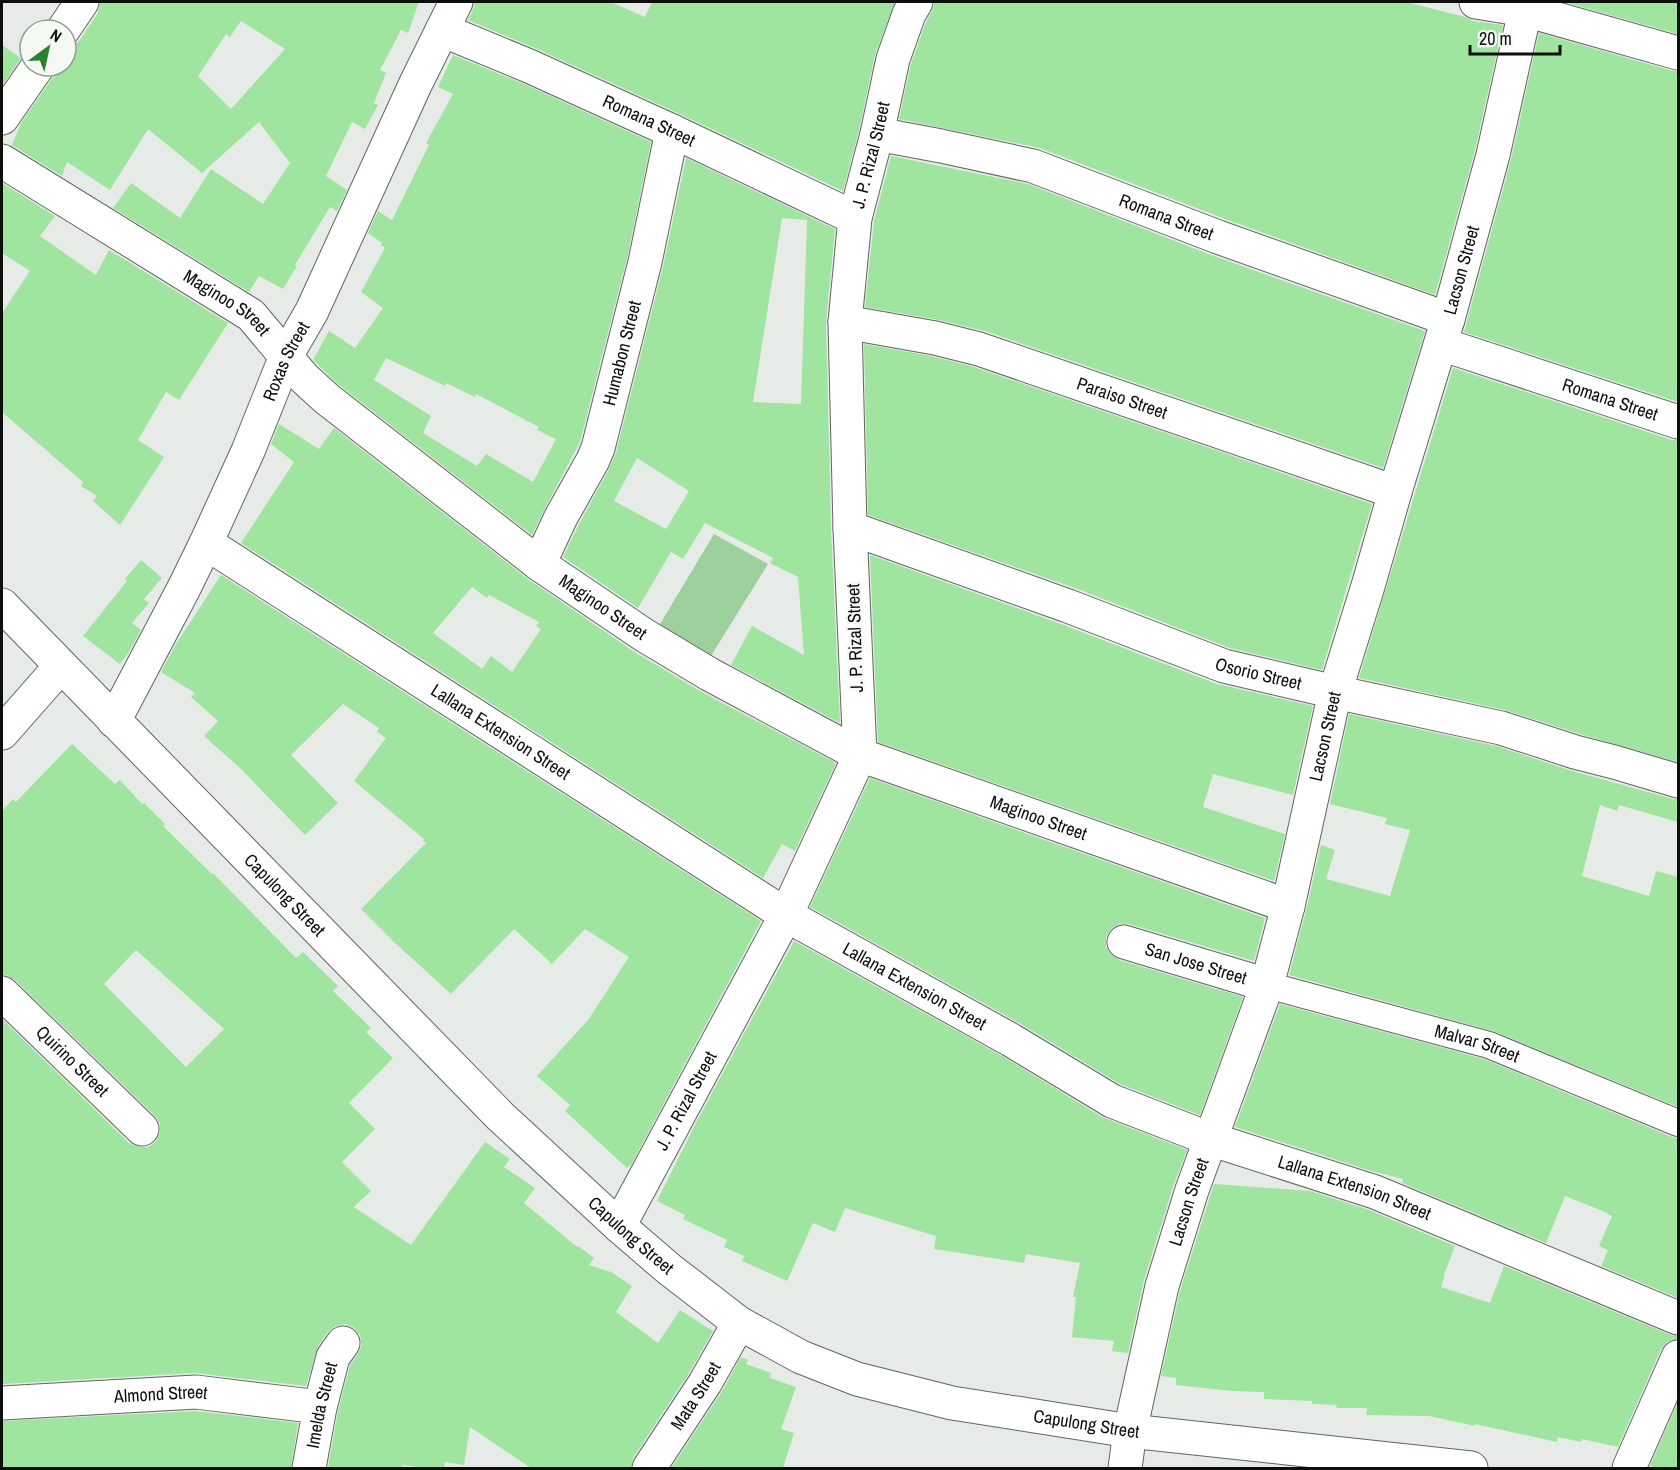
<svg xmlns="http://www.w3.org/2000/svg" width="1680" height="1470" font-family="'Archivo Narrow',sans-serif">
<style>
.green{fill:#9dd09c}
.building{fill:#9fe49f;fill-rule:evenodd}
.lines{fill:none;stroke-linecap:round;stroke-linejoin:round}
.pedestrian-casing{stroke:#616561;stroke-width:28}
.minor-casing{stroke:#616561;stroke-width:35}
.primary-casing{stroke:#616561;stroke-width:35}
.pedestrian{stroke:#fff;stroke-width:26}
.minor{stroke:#fff;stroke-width:33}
.primary{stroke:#fff;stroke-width:33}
.labels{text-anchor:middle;stroke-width:5;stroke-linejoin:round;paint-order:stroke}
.street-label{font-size:18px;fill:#0d0f0d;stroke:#f4f9f4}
</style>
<rect width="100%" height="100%" fill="#e7ebe7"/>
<!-- green -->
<polygon class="green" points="714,534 768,564 706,664 654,634"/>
<!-- building -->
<g class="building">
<path d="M 100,2 L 419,2 L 408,33 L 401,30 L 380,70 L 386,73 L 374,103 L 378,105 L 365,129 L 352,122 L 326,176 L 347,190 L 337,211 L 330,207 L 295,265 L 297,266 L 283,289 L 259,276 L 249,292 L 113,208 L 131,183 L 180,218 L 211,169 L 263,204 L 290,163 L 259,122 L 202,173 L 148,129 L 110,190 L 67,162 L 62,176 L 12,145 L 21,123 L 53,77 L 56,66 L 66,66 L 66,48 L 72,47 L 79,41 L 98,13 ZM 241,21 L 285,49 L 231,109 L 198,76 L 226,34 L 230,37 Z"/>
<polygon points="475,2 611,2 645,17 652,2 895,2 875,55 859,130 843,191 680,114 537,49 468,20 473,10"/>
<polygon points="935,2 1406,2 1465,17 1473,21 1503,25 1475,150 1435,295 1225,219 1040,148 899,119 911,64 926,22 932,11"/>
<polygon points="1564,2 1678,2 1678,34"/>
<polygon points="1539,33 1673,71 1678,71 1678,402 1464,332 1511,160"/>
<polygon points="2,45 21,58 2,86"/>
<path d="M 453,55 L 522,83 L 651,142 L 627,258 L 580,442 L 545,508 L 532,535 L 339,385 L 313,360 L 329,331 L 355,348 L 383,308 L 361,292 L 385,248 L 381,245 L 382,243 L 368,233 L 378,211 L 392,220 L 429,145 L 426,143 L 453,94 L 438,87 ZM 386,358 L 445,386 L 446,383 L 475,397 L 476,394 L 539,427 L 537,430 L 556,439 L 533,482 L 486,454 L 477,466 L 423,433 L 431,416 L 374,380 Z"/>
<polygon points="891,156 1028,184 1211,255 1425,331 1383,468 985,331 939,320 865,307 874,221"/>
<path d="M 686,158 L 835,229 L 826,322 L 831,528 L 840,723 L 731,665 L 752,626 L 804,655 L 798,577 L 770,563 L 773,558 L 705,523 L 683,559 L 671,552 L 638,608 L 563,557 L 578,526 L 609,469 L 616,453 L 663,267 ZM 782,218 L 807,220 L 801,404 L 753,402 ZM 637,458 L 689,491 L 666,529 L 614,501 Z"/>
<polygon points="2,183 55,216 40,236 96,275 109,250 228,323 179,400 166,392 138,440 164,457 120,525 93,501 97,496 81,486 83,482 2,412 2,313 30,271 2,253"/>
<polygon points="864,344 931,356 974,367 1372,504 1322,670 1230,648 1075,588 868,515"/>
<polygon points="1453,368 1672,440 1678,440 1678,762 1580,734 1505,710 1359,678"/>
<path d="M 279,424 L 319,449 L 334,428 L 528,579 L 633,651 L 700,691 L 836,763 L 795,851 L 782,844 L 763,878 L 241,543 L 294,462 L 271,444 ZM 472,587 L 487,598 L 489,595 L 539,622 L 536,626 L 541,629 L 512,672 L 491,656 L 482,669 L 433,633 Z"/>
<polygon points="870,555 1061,624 1217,684 1313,706 1293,795 1213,774 1203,807 1285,834 1274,881 878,742"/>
<polygon points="141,560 162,578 144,599 149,603 132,623 141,630 129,652 120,664 83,636 127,581 125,579"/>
<polygon points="221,575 761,921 631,1165 627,1168 565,1111 570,1105 537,1076 588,1020 629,957 585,929 552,964 514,929 451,994 394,942 361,909 426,843 423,841 424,839 354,781 386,738 377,732 379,728 343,704 291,755 338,803 305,835 240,768 204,736 218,721 191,697 195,693 161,672 176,644"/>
<polygon points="1349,714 1496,746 1569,770 1673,799 1678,799 1678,822 1619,805 1617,811 1600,805 1582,876 1649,896 1656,871 1678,877 1678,1107 1493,1031 1289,975 1306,911 1321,845 1335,850 1326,879 1390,896 1410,830 1385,824 1387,818 1330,804"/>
<path d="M 72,744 L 115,784 L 120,780 L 142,804 L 144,803 L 165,824 L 163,826 L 212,874 L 213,873 L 296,958 L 303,952 L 338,986 L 333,991 L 371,1028 L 366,1032 L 393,1058 L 349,1103 L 375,1129 L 342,1162 L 371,1191 L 354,1207 L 411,1245 L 485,1142 L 510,1159 L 504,1167 L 535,1188 L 524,1203 L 577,1247 L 578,1246 L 594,1258 L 589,1265 L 611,1272 L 632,1286 L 616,1312 L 658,1343 L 680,1310 L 713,1331 L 689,1373 L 633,1458 L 631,1468 L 531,1468 L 470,1427 L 464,1465 L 445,1462 L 444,1468 L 424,1468 L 403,1465 L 402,1468 L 328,1468 L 338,1411 L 350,1365 L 358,1354 L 362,1345 L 360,1335 L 353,1327 L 345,1324 L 335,1326 L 328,1332 L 318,1346 L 306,1386 L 195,1373 L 2,1384 L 2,1019 L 129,1143 L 138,1147 L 148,1147 L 156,1142 L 160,1133 L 160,1123 L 155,1116 L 15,980 L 7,975 L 2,975 L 2,811 L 13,799 L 16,802 ZM 136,950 L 224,1029 L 186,1067 L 104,984 Z"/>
<polygon points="870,778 1265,918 1254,961 1129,924 1119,924 1112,928 1106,936 1106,947 1111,955 1119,960 1243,997 1200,1115 1120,1084 1021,1024 810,907"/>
<polygon points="794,941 1002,1056 1102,1117 1187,1150 1174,1184 1144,1280 1128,1353 1112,1351 1114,1341 1072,1337 1076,1297 1073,1297 1080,1263 1026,1254 1024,1263 934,1249 936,1236 845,1208 835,1232 813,1223 787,1281 742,1261 744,1256 724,1247 727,1240 683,1219 685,1215 657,1201 697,1121"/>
<polygon points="1280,1004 1484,1059 1672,1137 1678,1138 1678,1298 1601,1266 1608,1250 1599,1246 1612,1216 1607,1214 1608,1213 1565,1196 1546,1243 1402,1183 1403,1179 1371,1171 1235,1127"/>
<polygon points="1214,1184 1310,1191 1369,1210 1455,1246 1444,1275 1445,1275 1441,1287 1490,1303 1504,1266 1671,1335 1678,1336 1678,1339 1667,1342 1661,1349 1618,1447 1582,1439 1581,1442 1558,1437 1557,1442 1475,1424 1475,1426 1429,1416 1366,1415 1367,1408 1336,1408 1337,1405 1312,1404 1312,1401 1264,1399 1264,1392 1231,1391 1176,1385 1176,1378 1161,1376 1180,1291"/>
<polygon points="741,1357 748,1360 746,1364 771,1373 770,1378 796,1387 781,1429 794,1433 783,1468 671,1468 721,1393"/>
<polygon points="1678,1402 1678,1468 1657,1468 1650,1466"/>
<polygon points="195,1411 298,1423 291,1468 100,1468 47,1467 47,1468 2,1468 2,1421"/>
</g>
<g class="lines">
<!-- pedestrian casing -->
<g class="pedestrian-casing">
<g id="pedestrian">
<path id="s1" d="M 1267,985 L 1489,1045 L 1678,1123"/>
</g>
</g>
<!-- minor casing -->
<g class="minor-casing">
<g id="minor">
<polyline points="1476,2 1525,10 1678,53"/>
<polyline points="63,30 82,2"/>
<path id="s2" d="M 442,30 L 529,66 L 672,131 L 855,218"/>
<polyline points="2,118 38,66"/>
<path id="s3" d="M 877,134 L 941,146 L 1033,166 L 1218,237 L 1448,319"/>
<path id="s4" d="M 2,161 L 251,315 L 304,378 L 327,399 L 539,564 L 644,635 L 709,674 L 860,755 L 1288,906"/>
<path id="s5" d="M 845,322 L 935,338 L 979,349 L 1395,492"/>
<path id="s6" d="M 1441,344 L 1678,422"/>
<path id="s7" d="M 850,528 L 1068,606 L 1224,666 L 1335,692 L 1501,728 L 1575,752 L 1614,762 L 1678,781"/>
<path id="s8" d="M 206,543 L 786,915 L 1011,1040 L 1112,1101 L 1210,1139 L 1375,1192 L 1678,1318"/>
<path id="s9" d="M 539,564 L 561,517 L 593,460 L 598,448 L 645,262 L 672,131"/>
<path id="s10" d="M 114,721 L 184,588 L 206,543 L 248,451 L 286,356 L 312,311 L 415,85 L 456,2"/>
<polyline points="2,733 60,667"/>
<path id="s11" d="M 1124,942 L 1267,985"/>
<path id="s12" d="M 2,993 L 142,1129"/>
<path id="s13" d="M 619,1226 L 786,915 L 860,755 L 850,528 L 845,322 L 855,218 L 877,134 L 893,59 L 909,14 L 916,2"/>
<path id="s14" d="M 2,1403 L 196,1392 L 320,1407"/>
<path id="s15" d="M 309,1468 L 320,1407 L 333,1357 L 343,1343"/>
<path id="s16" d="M 649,1468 L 705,1383 L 739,1323"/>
<path id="s17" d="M 1125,1468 L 1130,1431 L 1162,1286 L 1192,1190 L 1267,985 L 1288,906 L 1335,692 L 1368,586 L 1395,492 L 1448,319 L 1493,155 L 1527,2"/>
<polyline points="1629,1468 1678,1357"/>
</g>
</g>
<!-- primary casing -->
<g class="primary-casing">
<g id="primary">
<path id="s18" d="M 2,605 L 500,1116 L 619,1226 L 669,1269 L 739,1323 L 801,1357 L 857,1379 L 952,1403 L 1130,1431 L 1471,1468"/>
</g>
</g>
<!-- pedestrian -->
<use href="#pedestrian" class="pedestrian"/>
<!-- minor -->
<use href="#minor" class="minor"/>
<!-- primary -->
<use href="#primary" class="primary"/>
</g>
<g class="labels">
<!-- street labels -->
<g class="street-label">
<text dy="6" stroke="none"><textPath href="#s2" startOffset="226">Romana Street</textPath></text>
<text dy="6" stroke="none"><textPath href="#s13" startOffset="1132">J. P. Rizal Street</textPath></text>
<text dy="6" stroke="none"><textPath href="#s3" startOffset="302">Romana Street</textPath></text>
<text dy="6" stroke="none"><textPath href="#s17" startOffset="1246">Lacson Street</textPath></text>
<text dy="6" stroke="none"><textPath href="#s4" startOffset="266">Maginoo Street</textPath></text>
<text dy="6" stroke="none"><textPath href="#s9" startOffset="228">Humabon Street</textPath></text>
<text dy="6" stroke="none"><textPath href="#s10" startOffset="399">Roxas Street</textPath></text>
<text dy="6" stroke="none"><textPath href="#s5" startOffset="288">Paraiso Street</textPath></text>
<text dy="6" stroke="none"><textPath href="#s6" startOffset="178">Romana Street</textPath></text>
<text dy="6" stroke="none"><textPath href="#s4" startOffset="752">Maginoo Street</textPath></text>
<text transform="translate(855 638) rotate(-92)" y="6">J. P. Rizal Street</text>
<text dy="6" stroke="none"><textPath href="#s7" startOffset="434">Osorio Street</textPath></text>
<text dy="6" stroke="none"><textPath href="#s8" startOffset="350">Lallana Extension Street</textPath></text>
<text dy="6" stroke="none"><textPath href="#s17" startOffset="760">Lacson Street</textPath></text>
<text dy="6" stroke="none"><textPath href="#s4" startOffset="1238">Maginoo Street</textPath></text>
<text dy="6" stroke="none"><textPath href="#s18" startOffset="405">Capulong Street</textPath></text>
<text dy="6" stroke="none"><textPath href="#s11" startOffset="75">San Jose Street</textPath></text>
<text dy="6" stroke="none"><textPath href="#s8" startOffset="836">Lallana Extension Street</textPath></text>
<text dy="6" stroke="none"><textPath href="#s1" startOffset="218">Malvar Street</textPath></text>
<text dy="6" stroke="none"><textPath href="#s12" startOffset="98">Quirino Street</textPath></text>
<text dy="6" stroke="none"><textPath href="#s13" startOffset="142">J. P. Rizal Street</textPath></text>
<text dy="6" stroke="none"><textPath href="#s8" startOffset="1322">Lallana Extension Street</textPath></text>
<text dy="6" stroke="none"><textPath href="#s17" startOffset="274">Lacson Street</textPath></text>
<text dy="6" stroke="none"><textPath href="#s18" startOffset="891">Capulong Street</textPath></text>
<text dy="6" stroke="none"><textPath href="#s14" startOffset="159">Almond Street</textPath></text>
<text dy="6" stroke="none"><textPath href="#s16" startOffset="86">Mata Street</textPath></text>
<text dy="6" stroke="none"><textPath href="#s15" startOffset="64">Imelda Street</textPath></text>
<text dy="6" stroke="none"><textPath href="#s18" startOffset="1395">Capulong Street</textPath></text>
</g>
</g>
<!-- border -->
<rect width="1680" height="1470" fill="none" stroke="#0d0f0d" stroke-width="6"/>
<!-- north arrow -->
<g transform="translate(48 48) rotate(33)"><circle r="28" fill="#f4f9f4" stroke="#989b98" stroke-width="1.5"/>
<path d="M0-4.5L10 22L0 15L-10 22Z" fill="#298130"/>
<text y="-9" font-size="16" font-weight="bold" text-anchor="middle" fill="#0d0f0d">N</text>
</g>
<!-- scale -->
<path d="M1470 45v9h90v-9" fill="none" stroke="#0d0f0d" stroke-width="3"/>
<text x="1479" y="45" font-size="18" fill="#0d0f0d" stroke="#f4f9f4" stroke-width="4.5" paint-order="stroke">20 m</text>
</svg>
